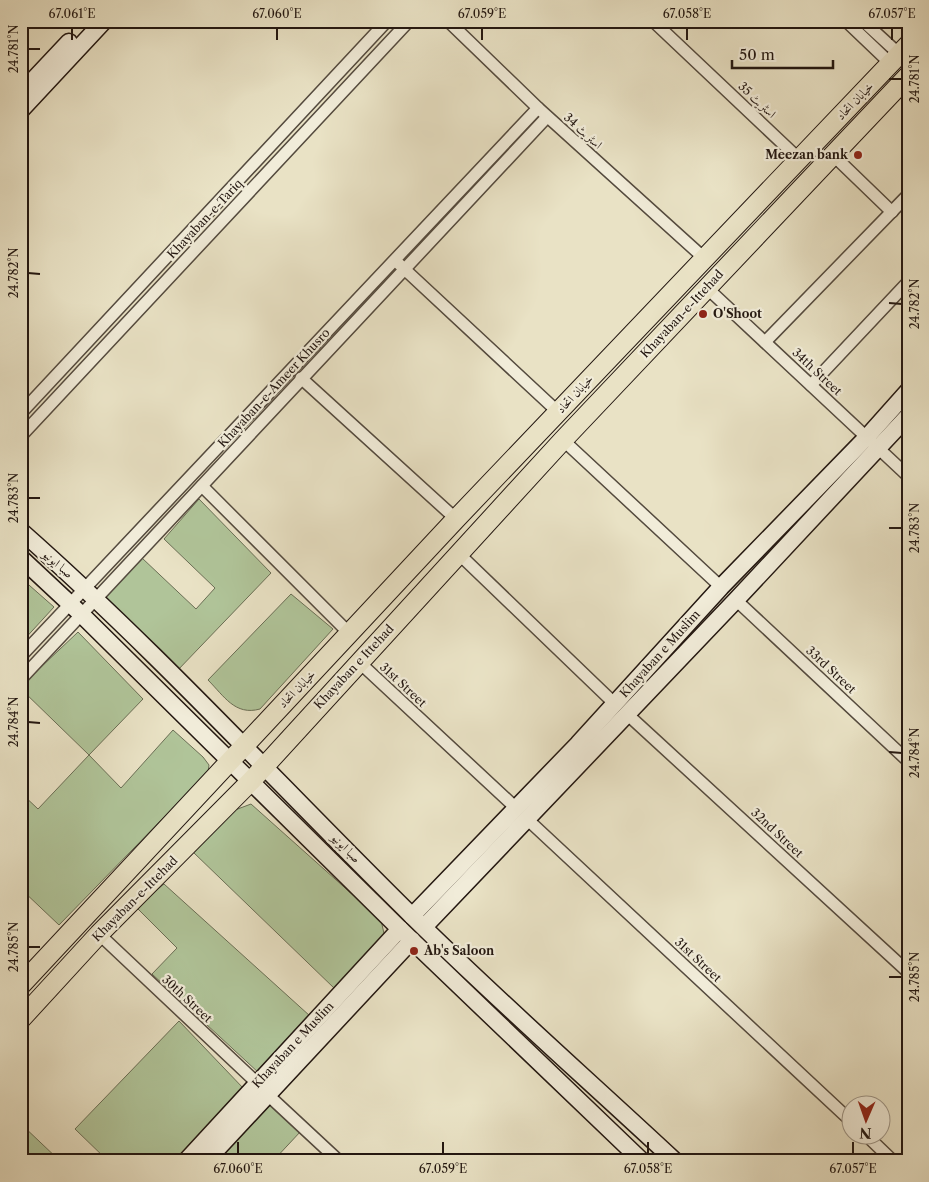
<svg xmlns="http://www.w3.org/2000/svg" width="929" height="1182" font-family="'Libre Caslon Text',Amiri,serif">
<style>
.green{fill:#b0c499;stroke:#6a6e55}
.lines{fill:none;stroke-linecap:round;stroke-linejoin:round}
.street-casing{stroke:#544a3e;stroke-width:14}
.secondary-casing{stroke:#231711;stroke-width:19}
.primary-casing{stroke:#231711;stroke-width:21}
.street{stroke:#f1ecd9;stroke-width:11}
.secondary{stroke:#f1ecd9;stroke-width:16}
.primary{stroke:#e9e2c5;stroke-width:19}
.ticks{fill:none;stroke:#231711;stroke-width:2}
.poi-dot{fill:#8f2418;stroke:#f1ecd9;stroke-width:2}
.labels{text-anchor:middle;stroke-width:4.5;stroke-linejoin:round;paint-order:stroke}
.street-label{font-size:12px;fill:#231711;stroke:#f1ecd9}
.poi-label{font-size:12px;font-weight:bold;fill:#231711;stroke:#f1ecd9;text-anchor:start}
.neatline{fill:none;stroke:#231711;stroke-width:2}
.ticks-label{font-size:12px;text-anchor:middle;fill:#231711}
</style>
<rect width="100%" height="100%" fill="#e9e2c5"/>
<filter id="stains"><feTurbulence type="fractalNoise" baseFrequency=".004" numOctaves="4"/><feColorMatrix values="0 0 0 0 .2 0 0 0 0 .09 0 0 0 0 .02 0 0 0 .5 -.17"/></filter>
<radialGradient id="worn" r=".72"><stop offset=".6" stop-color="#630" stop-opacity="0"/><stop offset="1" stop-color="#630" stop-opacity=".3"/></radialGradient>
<!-- green -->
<g class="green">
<polygon points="199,499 271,573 176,672 103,600 142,558 196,609 215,588 164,539"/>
<polygon points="21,578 54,607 21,643"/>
<path d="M 291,594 L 333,629 L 260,709 C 235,716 224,696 208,680 Z"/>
<polygon points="78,632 143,699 89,755 121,788 173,730 203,757 209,765 208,772 59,925 21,889 21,793 38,809 89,755 21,689 21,686"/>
<polygon points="251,804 381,920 385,938 335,989 193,852 235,810"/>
<polygon points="164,884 310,1016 260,1074 152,974 177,948 136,907"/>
<polygon points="179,1021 244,1089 178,1161 108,1161 75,1129"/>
<polygon points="271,1104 301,1131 273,1161 217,1161"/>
<polygon points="21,1124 60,1161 21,1161"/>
</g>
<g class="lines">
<!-- street casing -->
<g class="street-casing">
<g id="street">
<polyline points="448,21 538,108 704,258"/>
<polyline points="653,21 799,159"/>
<polyline points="846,21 891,64"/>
<polyline points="863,21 899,54"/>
<polyline points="833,155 892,212"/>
<polyline points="399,264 558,412"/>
<polyline points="707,288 908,476"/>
<polyline points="765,342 908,195"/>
<polyline points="301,378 456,519"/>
<polyline points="811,385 908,282"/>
<polyline points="21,413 387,21"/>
<polyline points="21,436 409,21"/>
<polyline points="563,440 721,587"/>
<polyline points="202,486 350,634"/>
<polyline points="459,554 615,704"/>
<polyline points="736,600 908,761"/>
<polyline points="21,656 538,108"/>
<polyline points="359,662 517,809"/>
<polyline points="21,679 547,117"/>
<polyline points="627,714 908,972"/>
<polyline points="527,819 852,1122"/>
<polyline points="99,934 257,1083"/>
<polyline points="268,1095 339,1161"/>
<polyline points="865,1134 893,1161"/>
</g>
</g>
<!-- secondary casing -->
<g class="secondary-casing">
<g id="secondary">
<polyline points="21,93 69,42"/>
<polyline points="21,110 104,21"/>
<path d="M 21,531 C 158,652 281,787 411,915 C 496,999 587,1079 675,1161"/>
<polyline points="21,558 82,615 400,929 642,1161"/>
<polyline points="412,916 578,744 721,587 867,437 908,391"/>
<polyline points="424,927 736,600 908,416"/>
<polyline points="186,1161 400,929"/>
<polyline points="206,1161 412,940"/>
</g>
</g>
<!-- primary casing -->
<g class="primary-casing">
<g id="primary">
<polyline points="21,985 456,519 908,45"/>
<polyline points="21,1019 99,934 251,781 563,440 908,76"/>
</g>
</g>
<!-- street -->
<use href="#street" class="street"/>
<!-- secondary -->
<use href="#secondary" class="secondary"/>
<!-- primary -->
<use href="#primary" class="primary"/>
</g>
<!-- ticks -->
<path class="ticks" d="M 72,40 L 72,28M 277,40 L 277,28M 482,40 L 482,28M 687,40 L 687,28M 892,40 L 892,28M 28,49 L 40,49M 889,79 L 902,79M 28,273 L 40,274M 889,303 L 902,304M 28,498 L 40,498M 889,528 L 902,528M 28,722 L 40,723M 889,752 L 902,753M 28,947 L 40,947M 889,977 L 902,977M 238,1154 L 238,1142M 443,1154 L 443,1142M 648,1154 L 648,1142M 853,1154 L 853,1142"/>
<!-- markers -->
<g class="poi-dot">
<circle cx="858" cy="155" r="5"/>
<circle cx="703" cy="314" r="5"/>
<circle cx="414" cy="951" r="5"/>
</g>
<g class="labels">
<!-- street labels -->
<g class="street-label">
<text transform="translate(757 100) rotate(43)" y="4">اسٹریٹ 35</text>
<text transform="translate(855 101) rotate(-46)" y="4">خیابان اتحاد</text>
<text transform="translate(583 131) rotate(42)" y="4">اسٹریٹ 34</text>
<text transform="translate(205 219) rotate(-47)" y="4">Khayaban-e-Tariq</text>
<text transform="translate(682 314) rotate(-47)" y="4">Khayaban-e-Ittehad</text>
<text transform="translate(817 372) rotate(43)" y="4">34th Street</text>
<text transform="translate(274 388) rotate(-47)" y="4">Khayaban-e-Ameer Khusro</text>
<text transform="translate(575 394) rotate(-47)" y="4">خیابان اتحاد</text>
<text transform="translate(58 564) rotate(41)" y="4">صبا ایونیو</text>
<text transform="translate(660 654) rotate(-48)" y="4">Khayaban e Muslim</text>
<text transform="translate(354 667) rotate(-47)" y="4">Khayaban e Ittehad</text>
<text transform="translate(831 670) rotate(43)" y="4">33rd Street</text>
<text transform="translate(403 685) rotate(43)" y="4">31st Street</text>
<text transform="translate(297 689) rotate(-46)" y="4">خیابان اتحاد</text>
<text transform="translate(777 833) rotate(43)" y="4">32nd Street</text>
<text transform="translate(346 848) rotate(46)" y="4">صبا ایونیو</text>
<text transform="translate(135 899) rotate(-45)" y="4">Khayaban-e-Ittehad</text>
<text transform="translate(698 960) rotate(43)" y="4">31st Street</text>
<text transform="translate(187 999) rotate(43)" y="4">30th Street</text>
<text transform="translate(293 1045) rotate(-47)" y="4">Khayaban e Muslim</text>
</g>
<!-- poi labels -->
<g class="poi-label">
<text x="848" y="159" text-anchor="end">Meezan bank</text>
<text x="713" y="318">O'Shoot</text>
<text x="424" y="955">Ab's Saloon</text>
</g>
</g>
<!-- margin -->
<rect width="929" height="1182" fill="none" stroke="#e9e2c5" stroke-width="55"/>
<!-- north arrow -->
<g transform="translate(866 1120) rotate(182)"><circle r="24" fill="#f1ecd9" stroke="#9f9789"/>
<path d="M0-4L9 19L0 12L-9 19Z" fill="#8f2418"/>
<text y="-8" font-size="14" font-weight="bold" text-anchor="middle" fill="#231711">N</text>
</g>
<!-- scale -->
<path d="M732 60v8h101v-8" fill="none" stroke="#231711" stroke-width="2.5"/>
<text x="739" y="60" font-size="15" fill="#231711" stroke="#f1ecd9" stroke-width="4" paint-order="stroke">50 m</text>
<rect x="28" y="28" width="874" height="1126" class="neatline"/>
<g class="ticks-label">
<text x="72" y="18">67.061°E</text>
<text x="277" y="18">67.060°E</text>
<text x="482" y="18">67.059°E</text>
<text x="687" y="18">67.058°E</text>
<text x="892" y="18">67.057°E</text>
<text transform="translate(14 49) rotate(-90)" y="4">24.781°N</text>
<text transform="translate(915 79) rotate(-90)" y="4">24.781°N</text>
<text transform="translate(14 273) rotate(-90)" y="4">24.782°N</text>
<text transform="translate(915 304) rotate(-90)" y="4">24.782°N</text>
<text transform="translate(14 498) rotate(-90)" y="4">24.783°N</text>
<text transform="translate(915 528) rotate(-90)" y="4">24.783°N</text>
<text transform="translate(14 722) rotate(-90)" y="4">24.784°N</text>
<text transform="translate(915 753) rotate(-90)" y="4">24.784°N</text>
<text transform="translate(14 947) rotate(-90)" y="4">24.785°N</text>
<text transform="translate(915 977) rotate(-90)" y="4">24.785°N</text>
<text x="238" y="1173">67.060°E</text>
<text x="443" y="1173">67.059°E</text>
<text x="648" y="1173">67.058°E</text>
<text x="853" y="1173">67.057°E</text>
</g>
<rect width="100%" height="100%" filter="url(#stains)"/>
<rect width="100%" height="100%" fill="url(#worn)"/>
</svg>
